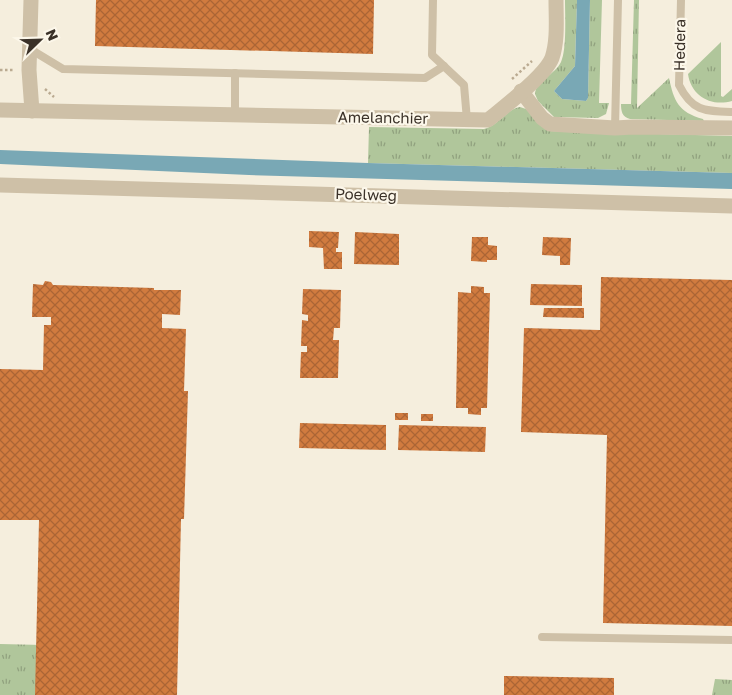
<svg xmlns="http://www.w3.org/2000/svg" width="732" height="695" font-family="'Golos Text',sans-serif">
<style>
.grass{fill:url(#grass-tufts)}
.water{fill:#79a8b5}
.building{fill:url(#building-cross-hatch)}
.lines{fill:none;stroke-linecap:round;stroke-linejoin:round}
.path{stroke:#baaa91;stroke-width:2.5;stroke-dasharray:2.5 2.5;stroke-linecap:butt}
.lane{stroke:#cec0a7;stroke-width:8}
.street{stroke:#cec0a7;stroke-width:15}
.labels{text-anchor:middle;stroke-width:4.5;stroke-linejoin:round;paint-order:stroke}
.street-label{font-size:15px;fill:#3a3128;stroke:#fcf7ea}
</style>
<defs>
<pattern id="grass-tufts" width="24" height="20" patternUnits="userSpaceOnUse" patternTransform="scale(1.25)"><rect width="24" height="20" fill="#b0c69b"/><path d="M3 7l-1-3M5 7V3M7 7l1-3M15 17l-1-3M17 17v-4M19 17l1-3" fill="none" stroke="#90a17e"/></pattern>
<pattern id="building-cross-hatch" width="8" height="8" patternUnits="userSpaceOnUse" patternTransform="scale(1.25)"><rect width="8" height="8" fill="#d17b3f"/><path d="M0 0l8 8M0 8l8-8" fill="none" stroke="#ab6535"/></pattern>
</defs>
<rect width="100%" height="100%" fill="#f5eedd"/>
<!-- grass -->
<g class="grass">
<path d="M 565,0 L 577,0 L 575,63 L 575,66 L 554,91 L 562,99 L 586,101 L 588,98 L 590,0 L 602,0 L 599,103 L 609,103 L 606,114 L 598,118 L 554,117 L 538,101 L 535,94 C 536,80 555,75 561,62 C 567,49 565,15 565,0 Z"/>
<path d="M 634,0 L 639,0 L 637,108 L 669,78 C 674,101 678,112 703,119 L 704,121 L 630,119 C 622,117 621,111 621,104 L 631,104 Z"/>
<path d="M 721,42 L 721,96 L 723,97 L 732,89 L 732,101 C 711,107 691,96 688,74 Z"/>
<path d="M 520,107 L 526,109 L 549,131 L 732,136 L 732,173 L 368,163 L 369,127 L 484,129 C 499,125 507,109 520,107 Z"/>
<polygon points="0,644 43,645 42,695 0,695"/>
<polygon points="715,679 732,680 732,695 712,695"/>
</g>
<!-- water -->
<g class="water">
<polygon points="577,0 590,0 588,98 586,101 562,99 554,91 575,66"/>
<polygon points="0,150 368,163 732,173 732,189 249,175 0,164"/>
</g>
<!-- building -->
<g class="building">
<polygon points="96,0 374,0 373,54 95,46"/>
<polygon points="309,231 339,232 338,248 336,248 336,252 342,252 342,269 324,269 323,248 309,247"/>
<polygon points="355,232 399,234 399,265 354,264"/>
<polygon points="472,237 488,237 488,245 497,246 497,260 487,260 487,262 471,261"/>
<polygon points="543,237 571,238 570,265 560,265 560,256 542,255"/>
<polygon points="601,277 732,280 732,626 603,623 607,435 521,432 524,328 600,330"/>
<polygon points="45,281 51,282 53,285 154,288 154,290 181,290 180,315 162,314 162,328 186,329 184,391 188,391 184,519 181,519 177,695 35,695 39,520 0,520 0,369 43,370 44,325 51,325 51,317 32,317 33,284 43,285"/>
<polygon points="531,284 582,285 582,306 530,305"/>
<polygon points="471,286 484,287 484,293 490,293 487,408 481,408 481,415 468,414 468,408 456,408 458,292 471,293"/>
<polygon points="303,289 341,290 340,328 334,328 333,340 339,340 338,378 300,378 301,352 307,352 307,346 301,346 302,320 308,321 308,315 302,314"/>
<polygon points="544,308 584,308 584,318 543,317"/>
<rect x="395" y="413" width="13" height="7"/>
<rect x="421" y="414" width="12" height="7"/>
<polygon points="300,423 386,425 386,450 299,448"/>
<polygon points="399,425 486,427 485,452 398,450"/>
<polygon points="504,676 614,678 614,695 504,695"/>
</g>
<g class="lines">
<!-- path -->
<g class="path">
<polyline points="0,70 14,70"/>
<polyline points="512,79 532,61"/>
<polyline points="45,89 54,97"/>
</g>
<!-- lane -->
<g class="lane">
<polyline points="433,0 432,55 464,85 467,120"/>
<path d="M 681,0 L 679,85 C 692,111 704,111 732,112"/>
<polyline points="30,49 63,69 425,78 444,66"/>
<polyline points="235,115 235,73"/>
<polyline points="615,128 618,0"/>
<polyline points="542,637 732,640"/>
</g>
<!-- street -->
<g class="street">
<polyline points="31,0 29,70 32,111"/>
<polyline points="521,91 542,118 550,124 615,128 633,127 732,128"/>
<path d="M 0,110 L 488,120 C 504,107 545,76 552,58 C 558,40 556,19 556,0"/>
<polyline points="0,185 732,206"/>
</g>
</g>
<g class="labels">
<!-- street labels -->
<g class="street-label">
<text transform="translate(680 45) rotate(-89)" y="5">Hedera</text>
<text transform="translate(383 118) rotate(1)" y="5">Amelanchier</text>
<text transform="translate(366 195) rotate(2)" y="5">Poelweg</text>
</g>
</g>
<!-- north arrow -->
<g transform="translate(40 40) rotate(67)" stroke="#fcf7ea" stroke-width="4" paint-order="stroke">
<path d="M0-4L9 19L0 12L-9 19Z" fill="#3a3128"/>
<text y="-8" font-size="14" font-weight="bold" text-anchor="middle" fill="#3a3128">N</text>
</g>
</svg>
